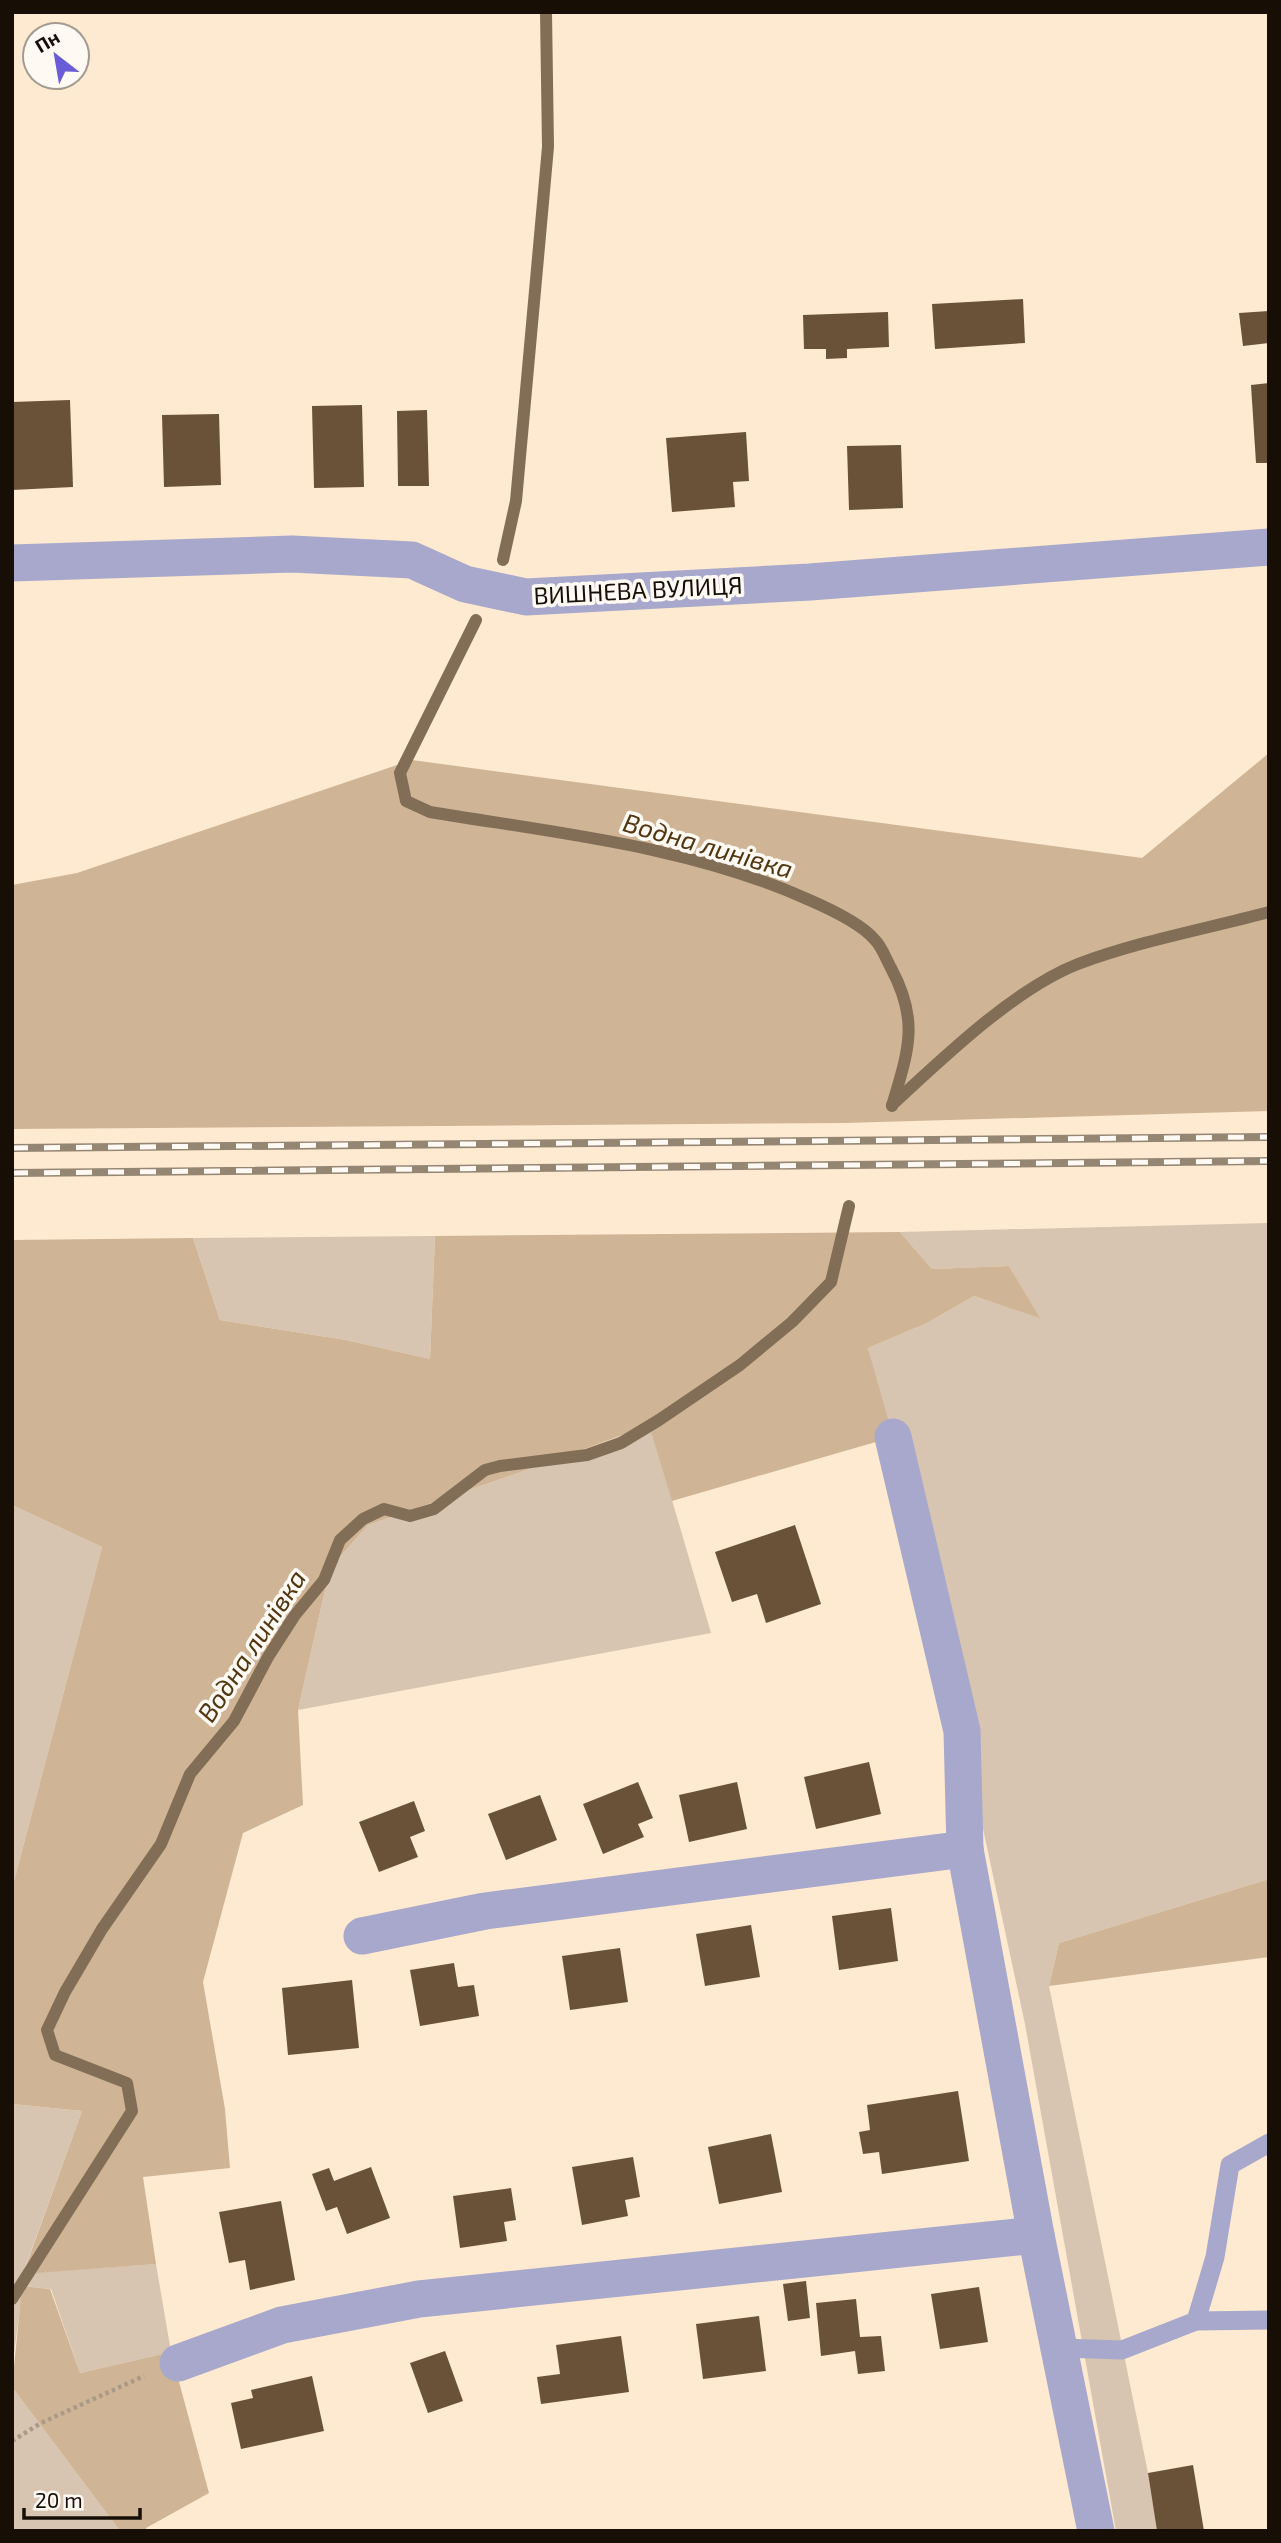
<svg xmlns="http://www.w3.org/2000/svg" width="1281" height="2543" font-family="'Exo 2',sans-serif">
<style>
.green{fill:#d7c5b1}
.forest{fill:#cfb596}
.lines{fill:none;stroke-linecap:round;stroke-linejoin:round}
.stream{stroke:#826e57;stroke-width:12}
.building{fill:#695237}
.path{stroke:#a99986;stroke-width:4.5;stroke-dasharray:3.5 3.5;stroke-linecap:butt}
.service{stroke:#a7a8cb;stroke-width:19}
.minor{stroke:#a7a8cb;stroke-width:37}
.rail-casing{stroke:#958674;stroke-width:8}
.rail{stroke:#fef9f3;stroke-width:5;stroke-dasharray:16;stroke-linecap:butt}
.labels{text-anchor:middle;stroke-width:7;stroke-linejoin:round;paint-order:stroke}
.street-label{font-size:24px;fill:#170f05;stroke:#fef9f3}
.water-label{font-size:26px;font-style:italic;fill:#523611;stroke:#fef9f3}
</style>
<rect width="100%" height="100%" fill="#fee9d1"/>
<!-- green -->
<g class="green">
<polygon points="1269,1223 1269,1879 1059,1943 1049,1986 1148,2473 1157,2531 1116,2531 1025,2024 962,1731 868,1348 927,1323 974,1296 1039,1317 1009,1266 932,1269 900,1232"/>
<polygon points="435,1236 430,1359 346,1340 220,1320 193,1238"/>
<polygon points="650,1425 711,1633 298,1710 330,1568 368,1525 547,1463"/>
<polygon points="12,1505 102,1547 12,1889"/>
<polygon points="12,2104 82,2111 23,2273 156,2264 171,2352 80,2373 51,2289 23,2286 12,2369"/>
<polygon points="12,2387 120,2531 12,2531"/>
</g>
<!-- forest -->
<g class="forest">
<polygon points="1269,753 1269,1111 844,1123 12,1129 12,885 77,873 412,760 1142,858"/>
<polygon points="900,1232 932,1269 1009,1266 1040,1318 974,1296 927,1323 868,1348 893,1437 672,1501 649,1425 547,1463 368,1525 330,1568 298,1710 303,1805 243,1833 203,1982 225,2109 230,2168 143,2177 156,2264 23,2274 82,2111 12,2104 12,1889 102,1547 12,1505 12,1240 193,1238 220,1320 346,1340 430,1359 435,1236"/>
<polygon points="1269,1879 1269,1957 1049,1986 1059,1943"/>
<polygon points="22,2286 50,2289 80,2373 171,2352 209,2493 146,2528 147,2531 120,2531 12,2387"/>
</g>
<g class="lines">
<!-- stream -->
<g class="stream">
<polyline points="503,560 516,501 548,147 546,12"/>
<path d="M 476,620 L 400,773 L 406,801 L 430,812 C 556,833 689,846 807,899 C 828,908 861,923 875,940 C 882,947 886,959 891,968 C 920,1022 908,1051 892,1106"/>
<path d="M 892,1105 C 943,1058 1014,989 1078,964 C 1139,941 1206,929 1269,912"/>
<polyline points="12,2299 132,2111 127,2083 55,2055 47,2030 65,1992 102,1929 161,1844 190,1774 234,1721 268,1657 295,1615 324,1580 340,1540 363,1519 384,1509 410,1516 434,1509 485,1470 500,1466 587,1455 621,1443 659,1420 740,1365 792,1322 831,1282 849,1206"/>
</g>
</g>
<!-- building -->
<g class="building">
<polygon points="1023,299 1025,343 935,349 932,304"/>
<polygon points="1269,311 1269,343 1243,346 1239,313"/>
<polygon points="888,312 889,347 847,349 847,358 826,359 826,349 804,349 803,315"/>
<polygon points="1269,383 1269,463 1256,463 1251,385"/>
<polygon points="70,400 73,487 12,490 12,402"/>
<polygon points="362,405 364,487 314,488 312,406"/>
<polygon points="427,410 429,486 398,486 397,411"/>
<polygon points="219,414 221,485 164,487 162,415"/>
<polygon points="746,432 749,481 733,482 735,507 672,512 666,438"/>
<polygon points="901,445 903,508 849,510 847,446"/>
<polygon points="795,1525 821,1604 766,1623 757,1594 732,1602 715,1552"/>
<polygon points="869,1762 881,1814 816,1829 804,1777"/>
<polygon points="638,1782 653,1818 638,1824 644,1837 603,1854 583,1804"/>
<polygon points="737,1782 747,1829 689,1842 679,1795"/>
<polygon points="540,1795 557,1840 506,1860 488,1814"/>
<polygon points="414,1801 425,1831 410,1837 418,1857 379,1872 359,1822"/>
<polygon points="891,1908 898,1961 839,1970 832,1916"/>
<polygon points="751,1925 760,1977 705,1986 696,1934"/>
<polygon points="620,1948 628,2002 570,2010 562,1956"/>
<polygon points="454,1963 458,1987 474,1985 479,2016 420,2026 410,1970"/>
<polygon points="352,1980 359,2048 288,2055 282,1988"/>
<polygon points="958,2091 969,2161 882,2174 879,2152 863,2154 859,2132 870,2130 867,2105"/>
<polygon points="771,2134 782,2192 719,2204 708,2147"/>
<polygon points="633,2157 640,2197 625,2200 628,2216 582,2225 572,2167"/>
<polygon points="371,2167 390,2218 347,2234 337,2207 326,2211 312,2174 329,2168 334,2181"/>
<polygon points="511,2188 516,2220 504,2222 507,2241 460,2248 453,2196"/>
<polygon points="281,2201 295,2280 250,2290 245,2260 229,2263 219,2212"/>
<polygon points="806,2281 810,2318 788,2321 783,2284"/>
<polygon points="979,2287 988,2342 940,2349 931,2294"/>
<polygon points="856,2299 860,2337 881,2336 885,2371 858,2374 855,2351 821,2356 816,2303"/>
<polygon points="759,2316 766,2371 703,2379 696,2324"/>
<polygon points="621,2336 629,2392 541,2404 537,2377 560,2374 556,2345"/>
<polygon points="445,2351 463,2401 428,2413 410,2363"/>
<polygon points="312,2376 324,2431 241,2449 231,2403 253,2398 251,2390"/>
<polygon points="1193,2465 1204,2531 1157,2531 1148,2473"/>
</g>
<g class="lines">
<!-- path -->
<polyline class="path" points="12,2441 41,2423 144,2376"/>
<!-- service -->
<g class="service">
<polyline points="1196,2321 1215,2257 1230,2165 1269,2143"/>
<polyline points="1060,2348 1122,2350 1196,2321 1269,2320"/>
</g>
<!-- minor -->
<g class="minor">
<polyline points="12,563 292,554 412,560 465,584 526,597 810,582 1269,547"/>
<polyline points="965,1849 1036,2235 1096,2531"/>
<polyline points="362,1936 485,1911 965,1849 962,1731 893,1437"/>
<polyline points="178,2363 282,2325 419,2299 1036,2235"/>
</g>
<!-- rail casing -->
<g class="rail-casing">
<g id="rail">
<polyline points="12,1148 1269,1137"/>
<polyline points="12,1173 1269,1161"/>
</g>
</g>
<!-- rail -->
<use href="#rail" class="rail"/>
</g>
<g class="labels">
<!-- street labels -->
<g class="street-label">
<text transform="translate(638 591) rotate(-3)" y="8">ВИШНЕВА ВУЛИЦЯ</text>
</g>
<!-- water labels -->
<g class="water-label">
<text transform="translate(708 846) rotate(16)" y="9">Водна линівка</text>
<text transform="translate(252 1646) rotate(-57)" y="9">Водна линівка</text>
</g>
</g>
<!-- border -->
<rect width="1281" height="2543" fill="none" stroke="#170f05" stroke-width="28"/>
<!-- north arrow -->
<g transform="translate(56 56) rotate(329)"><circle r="33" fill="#fef9f3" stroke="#a29b94" stroke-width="2"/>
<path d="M0-5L12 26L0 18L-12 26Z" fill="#695cd6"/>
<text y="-10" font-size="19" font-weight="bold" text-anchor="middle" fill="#170f05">Пн</text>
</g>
<!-- scale -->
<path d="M24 2508v10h116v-10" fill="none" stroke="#170f05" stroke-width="3.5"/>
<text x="35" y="2508" font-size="21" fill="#170f05" stroke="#fef9f3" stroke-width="5" paint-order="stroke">20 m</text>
</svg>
